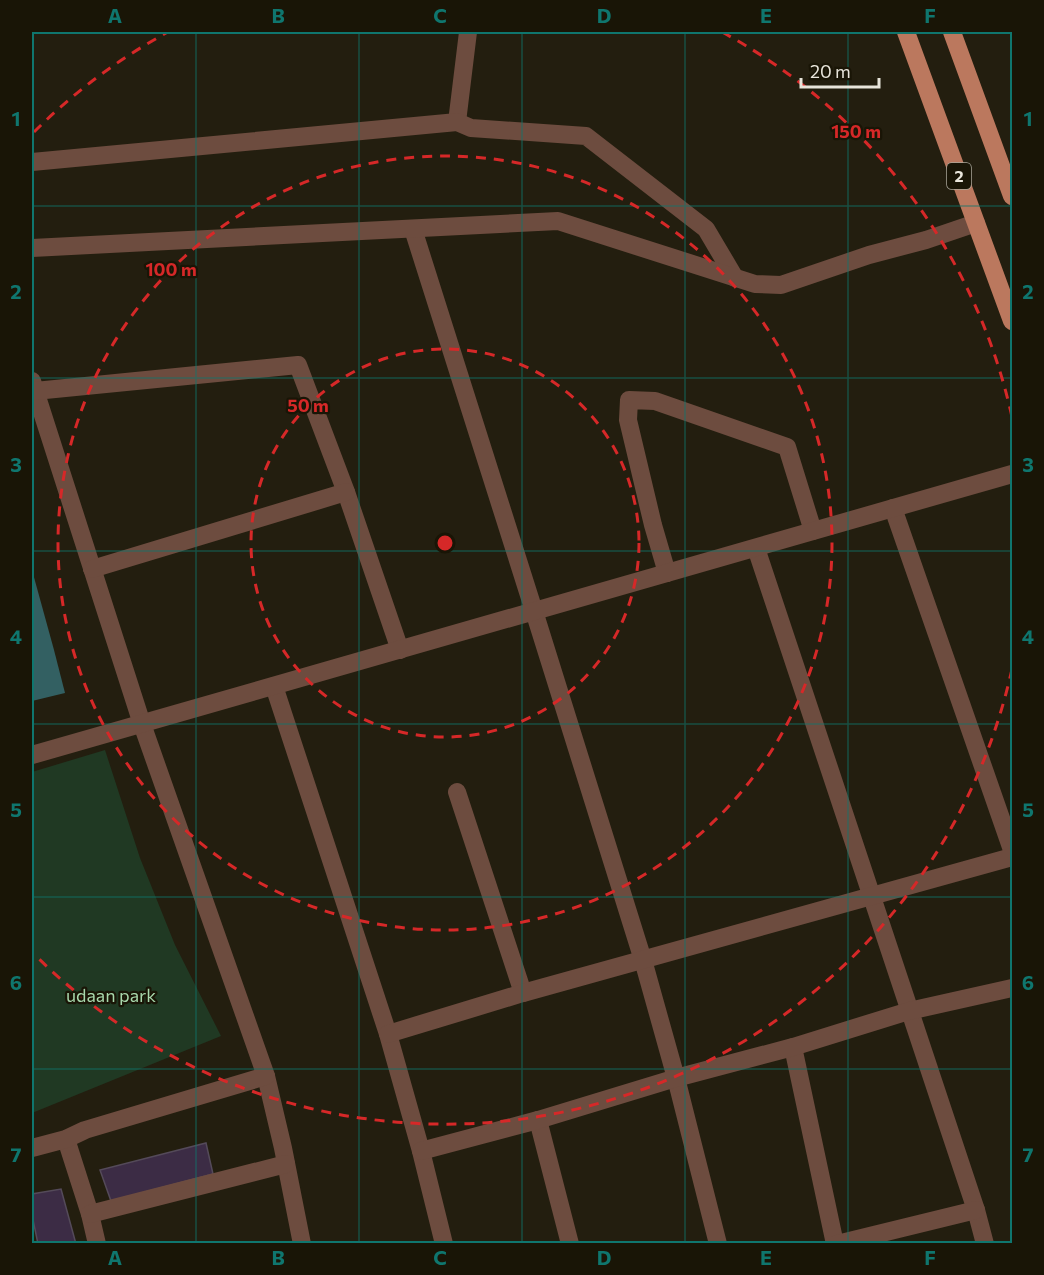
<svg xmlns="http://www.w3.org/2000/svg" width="1044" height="1275" font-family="Commissioner,sans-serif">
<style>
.green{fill:#203923}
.water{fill:#336062}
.building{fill:#3c2c45;stroke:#544a59;stroke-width:1.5}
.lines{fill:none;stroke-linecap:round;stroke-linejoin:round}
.minor{stroke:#6d4c3f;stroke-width:18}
.major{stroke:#bb785e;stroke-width:18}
.grid{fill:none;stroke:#0f766e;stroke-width:1.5;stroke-opacity:0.55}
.ring{fill:none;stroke:#d62828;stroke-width:3;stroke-dasharray:10 8}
.labels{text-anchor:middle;stroke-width:4.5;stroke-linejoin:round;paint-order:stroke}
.shield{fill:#191506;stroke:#aaa79b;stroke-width:1.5}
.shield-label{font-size:16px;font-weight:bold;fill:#e8e5db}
.park-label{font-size:18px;fill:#a8d8ac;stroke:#191506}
.centre{fill:#d62828;stroke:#191506;stroke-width:3}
.ring-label{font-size:18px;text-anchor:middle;font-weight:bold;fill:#d62828;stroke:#191506;stroke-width:4.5;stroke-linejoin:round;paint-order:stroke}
.neatline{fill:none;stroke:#0f766e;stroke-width:2}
.grid-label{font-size:20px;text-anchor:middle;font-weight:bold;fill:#0f766e}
</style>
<rect width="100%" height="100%" fill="#231e0f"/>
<!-- green -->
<polygon class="green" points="105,750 140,858 175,945 221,1036 32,1113 32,772"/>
<!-- water -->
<polygon class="water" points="32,570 54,650 65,693 32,701"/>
<!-- building -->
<g class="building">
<polygon points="206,1143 213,1174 111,1201 100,1170"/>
<polygon points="61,1189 76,1244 38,1244 32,1215 32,1194"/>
</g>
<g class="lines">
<!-- minor -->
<g class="minor">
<polyline points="457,122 468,32"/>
<polyline points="32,162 457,122 471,128 586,136 706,229 735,278"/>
<polyline points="413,229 534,611 643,960 676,1078 718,1244"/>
<polyline points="32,248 558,221 755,284 781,285 869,255 926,240 976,223"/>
<polyline points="32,381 142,724 266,1076 283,1148 302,1244"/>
<polyline points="35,391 298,365 346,492 400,650"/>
<polyline points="893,508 1012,850"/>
<polyline points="756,548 976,1210 985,1244"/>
<polyline points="92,569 346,492"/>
<polyline points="667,573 653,525 628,420 629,400 655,401 787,447 813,531"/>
<polyline points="274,686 388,1034 421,1151 444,1244"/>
<polyline points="32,755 1012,474"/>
<polyline points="457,792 523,993"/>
<polyline points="388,1034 523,993 1012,857"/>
<polyline points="793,1047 835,1244"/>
<polyline points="538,1120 570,1244"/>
<polyline points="66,1139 90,1214 97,1244"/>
<polyline points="32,1148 66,1139 85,1130 266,1076"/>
<polyline points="421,1151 538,1120 676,1078 793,1047 909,1011 1012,988"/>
<polyline points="90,1214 286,1164"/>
<polyline points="837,1244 976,1210"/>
</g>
<!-- major -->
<g class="major">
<polyline points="906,32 1012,321"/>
<polyline points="952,32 1012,196"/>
</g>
</g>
<!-- grid -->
<path class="grid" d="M 196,32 L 196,1244M 359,32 L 359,1244M 522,32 L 522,1244M 685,32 L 685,1244M 848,32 L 848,1244M 32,206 L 1012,206M 32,378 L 1012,378M 32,551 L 1012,551M 32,724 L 1012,724M 32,897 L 1012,897M 32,1069 L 1012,1069"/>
<!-- distance rings -->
<g class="ring">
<circle cx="445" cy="543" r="194"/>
<circle cx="445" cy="543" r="387"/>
<path d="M1012 669A581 581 0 0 1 34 954M34 132A581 581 0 0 1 168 32M722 32A581 581 0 0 1 1012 417"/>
</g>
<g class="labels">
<!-- shield labels -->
<rect class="shield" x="947" y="163" width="24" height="26" rx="4.5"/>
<g class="shield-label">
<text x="959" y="182">2</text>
</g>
<!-- park labels -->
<g class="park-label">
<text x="111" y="1002">udaan park</text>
</g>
</g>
<circle cx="445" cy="543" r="9" class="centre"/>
<g class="ring-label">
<text x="856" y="138">150 m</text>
<text x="171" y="276">100 m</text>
<text x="308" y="412">50 m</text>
</g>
<!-- border -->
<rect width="1044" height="1275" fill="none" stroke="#191506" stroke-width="66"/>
<!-- scale -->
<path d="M801 78v9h78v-9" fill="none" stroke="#e8e5db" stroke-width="3"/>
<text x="810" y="78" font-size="18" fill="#e8e5db" stroke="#191506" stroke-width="4.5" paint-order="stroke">20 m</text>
<rect x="33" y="33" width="978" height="1209" class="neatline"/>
<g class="grid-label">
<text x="115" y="23">A</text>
<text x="278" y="23">B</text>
<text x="440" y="23">C</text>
<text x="604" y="23">D</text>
<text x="766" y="23">E</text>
<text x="930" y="23">F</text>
<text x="16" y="126">1</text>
<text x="1028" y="126">1</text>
<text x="16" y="299">2</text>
<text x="1028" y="299">2</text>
<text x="16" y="472">3</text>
<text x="1028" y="472">3</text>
<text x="16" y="644">4</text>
<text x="1028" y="644">4</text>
<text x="16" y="817">5</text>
<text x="1028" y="817">5</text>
<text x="16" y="990">6</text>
<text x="1028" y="990">6</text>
<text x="16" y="1162">7</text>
<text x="1028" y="1162">7</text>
<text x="115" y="1265">A</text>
<text x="278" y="1265">B</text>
<text x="440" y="1265">C</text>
<text x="604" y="1265">D</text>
<text x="766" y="1265">E</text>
<text x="930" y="1265">F</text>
</g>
</svg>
